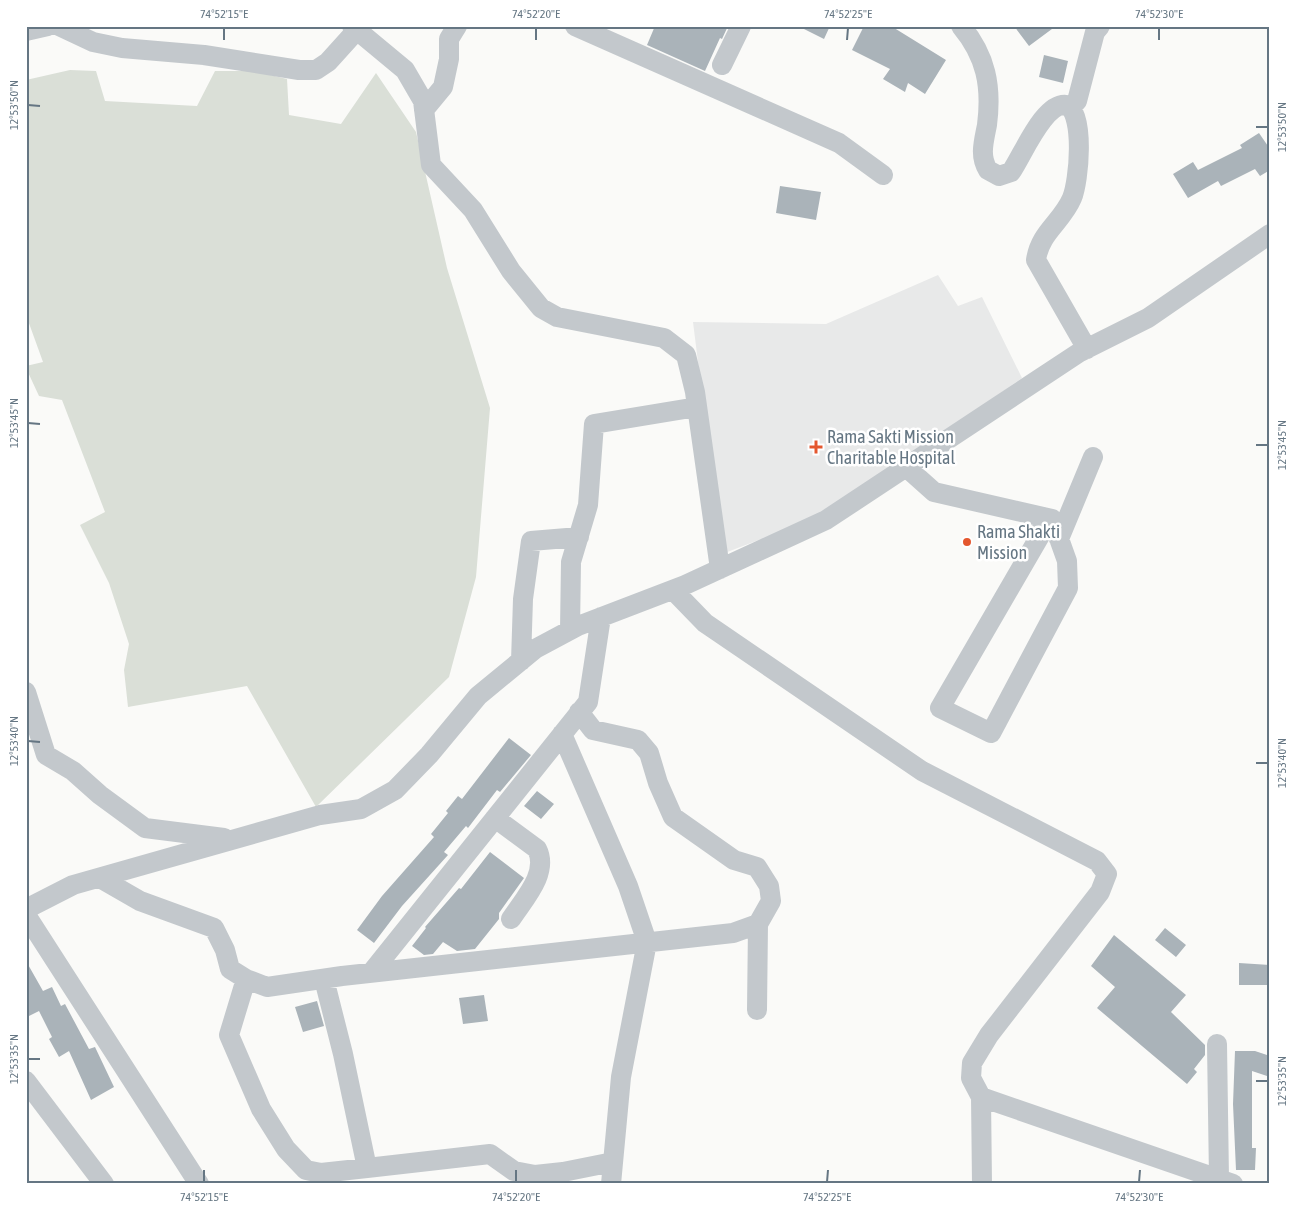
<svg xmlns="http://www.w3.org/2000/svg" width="1296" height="1210" font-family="'Asap Condensed',sans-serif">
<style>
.built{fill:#e8e9e9}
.green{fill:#dadfd7}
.building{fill:#aab3b9}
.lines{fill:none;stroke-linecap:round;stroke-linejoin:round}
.minor{stroke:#c3c8cc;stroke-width:20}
.ticks{fill:none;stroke:#657683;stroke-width:2}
.poi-dot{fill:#e4572e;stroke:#fff;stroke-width:2}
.labels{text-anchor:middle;stroke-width:5;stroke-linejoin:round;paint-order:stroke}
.poi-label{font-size:18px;fill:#657683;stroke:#fff;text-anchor:start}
.neatline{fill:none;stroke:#657683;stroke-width:2}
.ticks-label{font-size:12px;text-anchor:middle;fill:#657683}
</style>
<rect width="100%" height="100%" fill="#fafaf8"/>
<path class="built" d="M938,275L958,306L982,297L1022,378L825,515L722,554L693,322L826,324Z"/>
<path class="green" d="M70,70L96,71L105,101L197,106L215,71H254L287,79L289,115L341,124L376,73L416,132L447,268L490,408L476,577L449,677L316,807L247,686L128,707L124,670L129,644L109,583L80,525L105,512L62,400L39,396L26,368V366L43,362L26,315V80Z"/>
<path class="building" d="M655,26H728L722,39L720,38L705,71L647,45Z
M798,26H830L824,39Z
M864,26H891L946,60L925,94L908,83L905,92L883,79L890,69L852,50Z
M1014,26H1056L1029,46Z
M1044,55L1068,61L1063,83L1039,77Z
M1259,133L1270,149V170L1260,176L1255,169L1221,186L1218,181L1188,198L1173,174L1193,162L1198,170L1242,148L1240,145Z
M780,186L821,192L816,220L776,213Z
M509,738L531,755L500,792L497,790L468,828L466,826L444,852L448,855L402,906L374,943L357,930L382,896L434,837L431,834L448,813L446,811L458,796L462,799Z
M537,791L554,804L541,819L524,806Z
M490,852L524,878L499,913V919L475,949L457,951L443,942L433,954L424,955L412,946L426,928L425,927L459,888L461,889Z
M1165,928L1186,945L1176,957L1155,940Z
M1114,935L1186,995L1171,1012L1205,1045V1055L1194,1069L1197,1072L1187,1084L1097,1008L1115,987L1091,966Z
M26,961L43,991L52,987L61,1006L65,1004L89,1049L95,1047L114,1087L91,1100L69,1051L59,1057L49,1039L52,1037L39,1011L29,1016L26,1011Z
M1239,963L1270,965V985H1239Z
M484,995L488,1021L463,1024L459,998Z
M317,1001L324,1026L303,1032L295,1007Z
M1235,1051H1255L1270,1056V1077L1252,1071V1148H1256L1255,1170H1236L1233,1104Z"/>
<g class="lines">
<path class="minor" d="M59,26L93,42L122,48L204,55L299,70H316L328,62L356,31
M352,26L405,70L423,101L431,165L473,210L511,271L541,308L557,317L664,338L686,355L695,392L720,569
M575,26L839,143L883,175
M961,26C986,56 992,86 987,125C984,141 979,156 988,170L999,176L1011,172C1023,155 1044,101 1067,105C1085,115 1079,181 1072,198C1062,222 1040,232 1036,260L1087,349
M26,31L48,26
M722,65L741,26
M1071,107L1077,101L1095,32L1100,26
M424,110L443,87L449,59V39L457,26
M906,467L934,492L1052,519L1067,561L1068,588L991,733L940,708L1041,534L1044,517
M1059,539L1093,457
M673,590L705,623L922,771L1097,861L1107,874L1100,892L989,1035L972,1063L971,1078L981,1097L1233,1184
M570,630L571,562L588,505L594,424L697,407
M521,661L523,599L531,541L579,537
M26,692L46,755L73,771L100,795L145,828L224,838
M579,712L593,730L638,740L649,753L658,783L673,817L734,860L757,867L769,886L771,901L758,924L757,1010
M562,734L628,886L647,942L621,1077L611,1184
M495,818L537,849C549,873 524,899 511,919
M100,878L140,901L214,928L225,950L230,969L246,979L267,987L342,976L733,933L758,924
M26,909L73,885L320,815L361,809L395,790L429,755L478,696L535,649L578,626L685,585L826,520L1080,352L1148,318L1270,234
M26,915L199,1184
M371,973L588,702L601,617
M246,979L229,1035L261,1109L286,1149L306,1170L321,1173L367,1168
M324,979L343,1054L367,1168L490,1154L514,1171L535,1175L563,1172L613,1162
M1217,1044L1219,1179
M26,1081L104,1184
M981,1097L982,1184"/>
</g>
<path class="ticks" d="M224,40V28M536,40V28M847,40L848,28M1159,40V28M28,105L40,106M1256,127H1268M28,423L40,424M1256,445H1268M28,741L40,742M1256,763H1268M28,1059H40M1256,1081H1268M204,1182V1170M516,1182V1170M827,1182L828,1170M1139,1182L1140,1170"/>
<g class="poi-dot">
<path d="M813.5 439.5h5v5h5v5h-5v5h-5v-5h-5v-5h5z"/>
<circle cx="967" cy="542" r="5"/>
</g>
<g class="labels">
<g class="poi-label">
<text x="827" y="443">Rama Sakti Mission<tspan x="827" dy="21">Charitable Hospital</tspan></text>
<text x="977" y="538">Rama Shakti<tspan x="977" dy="21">Mission</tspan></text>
</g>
</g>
<rect width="1296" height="1210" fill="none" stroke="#ffffff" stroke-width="55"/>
<rect x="28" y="28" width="1240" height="1154" class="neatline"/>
<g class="ticks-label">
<text x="224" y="18">74°52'15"E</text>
<text x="536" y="18">74°52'20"E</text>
<text x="848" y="18">74°52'25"E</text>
<text x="1159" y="18">74°52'30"E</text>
<text transform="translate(14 105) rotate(-90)" y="4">12°53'50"N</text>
<text transform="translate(1282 127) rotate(-90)" y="4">12°53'50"N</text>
<text transform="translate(14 423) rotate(-90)" y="4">12°53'45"N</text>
<text transform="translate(1282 445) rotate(-90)" y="4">12°53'45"N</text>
<text transform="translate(14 741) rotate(-90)" y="4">12°53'40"N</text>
<text transform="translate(1282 763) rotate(-90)" y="4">12°53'40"N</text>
<text transform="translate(14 1059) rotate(-90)" y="4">12°53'35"N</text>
<text transform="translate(1282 1081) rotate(-90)" y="4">12°53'35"N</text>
<text x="204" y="1201">74°52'15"E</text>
<text x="516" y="1201">74°52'20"E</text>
<text x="827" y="1201">74°52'25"E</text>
<text x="1139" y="1201">74°52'30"E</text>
</g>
</svg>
